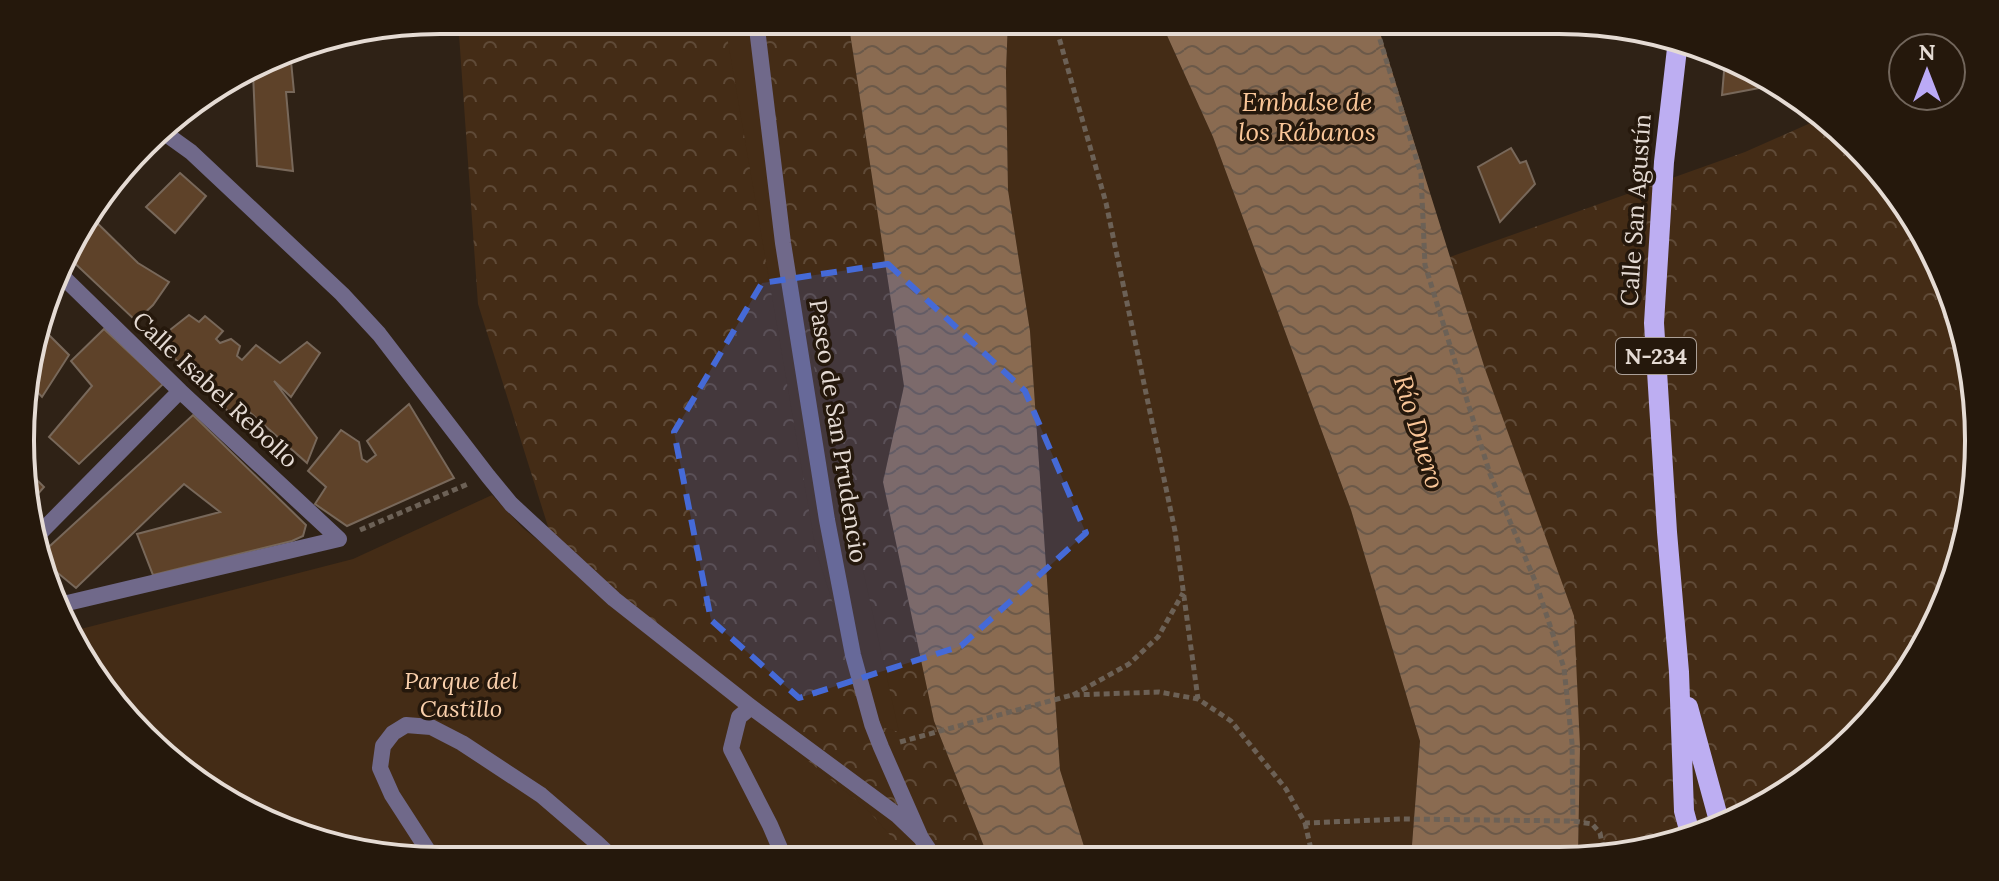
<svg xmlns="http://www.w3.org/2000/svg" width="1999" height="881" font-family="Lora,serif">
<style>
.forest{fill:url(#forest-crowns)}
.park{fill:#442c16}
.water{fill:url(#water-waves)}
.building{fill:#5e4229;stroke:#78685a;stroke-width:2}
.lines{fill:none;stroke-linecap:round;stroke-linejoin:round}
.path{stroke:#6c6156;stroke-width:5;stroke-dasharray:6 4;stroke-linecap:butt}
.street{stroke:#70698a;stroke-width:16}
.primary{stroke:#bdaef2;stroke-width:20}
.marked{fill:#456ad7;fill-opacity:0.2;stroke:#456ad7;stroke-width:6;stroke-dasharray:16 10;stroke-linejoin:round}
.labels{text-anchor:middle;stroke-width:7;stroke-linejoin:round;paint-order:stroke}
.shield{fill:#25180c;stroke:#aba098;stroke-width:2}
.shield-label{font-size:22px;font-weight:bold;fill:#e5dbd4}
.street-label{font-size:24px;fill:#e5dbd4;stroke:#25180c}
.park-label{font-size:24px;font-style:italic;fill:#fad0ac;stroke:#25180c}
.water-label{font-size:26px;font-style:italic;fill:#fac698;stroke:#25180c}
.rim{fill:none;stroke:#e5dbd4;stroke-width:4}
</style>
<defs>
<pattern id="forest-crowns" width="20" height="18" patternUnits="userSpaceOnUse" patternTransform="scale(2)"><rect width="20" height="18" fill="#442c16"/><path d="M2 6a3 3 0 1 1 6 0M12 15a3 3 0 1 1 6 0" fill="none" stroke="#5f4a37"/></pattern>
<pattern id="water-waves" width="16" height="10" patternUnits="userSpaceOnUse" patternTransform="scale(2)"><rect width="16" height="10" fill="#8a6b51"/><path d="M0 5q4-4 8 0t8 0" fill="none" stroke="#6b5949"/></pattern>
</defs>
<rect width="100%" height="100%" fill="#2f2216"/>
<path class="forest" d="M458,20H848L904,386L883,482L934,721L989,859L697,860L601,695L478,304Z
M1824,117L1836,125L1936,255L1978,413L1957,576L1908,674L1835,757L1720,829L1614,857H1578L1580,747L1485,369L1450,257L1745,152Z"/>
<path class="park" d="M726,20H758L783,243L849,507L899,732L872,724L816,551L728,42Z
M1008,20H1160L1213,137L1351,510L1420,741L1411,858L1088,859L1060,770L1030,331L1008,190L1006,72Z
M492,495L523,528L867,809L912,860L441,861L305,839L164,757L76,650L69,632L353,559Z"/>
<path class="water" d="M848,20H1008L1006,72L1008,190L1030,331L1060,770L1088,859H989L934,721L883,482L904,386Z
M1160,20H1376L1485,369L1574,616L1580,747L1578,857L1411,858L1420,741L1351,510L1213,137Z"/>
<path class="building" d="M290,51L294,92H286L293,171L257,166L253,72Z
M1725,60L1770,86L1722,95Z
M1511,148L1520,163L1526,161L1535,184L1500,222L1478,167Z
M180,173L206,196L175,233L146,207Z
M89,215L138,263L169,282L153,305L136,321L67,256L77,230Z
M189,315L199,322L205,316L223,331L216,339L220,343L231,339L240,346L237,356L242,360L256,345L280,363L307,342L320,353L291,397L274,381L317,438L307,463L247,410L234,417L173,357L174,350L161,337Z
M40,326L69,355L42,397L28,382V359Z
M104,329L163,384L79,464L49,437L92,386L71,361Z
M409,404L454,478L347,526L315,504L326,487L308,471L341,430L359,442L362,459L367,462L376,455L367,441Z
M193,415L306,525L303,536L292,541L153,575L137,534L220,512L184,484L76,588L42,560L40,555Z
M28,471L44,487L28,505Z"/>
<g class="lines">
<path class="path" d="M1054,20L1106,203L1175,531L1198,699
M1374,20L1421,174L1425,265L1490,474L1536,583L1564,668L1572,743L1573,821
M360,530L468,484
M1073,695L1129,664L1158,637L1183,593
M900,742L1072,695L1159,692L1198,699L1231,721L1286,789L1305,823L1402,819L1573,821L1592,824L1600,833L1605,857
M1305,823L1313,858"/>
<path class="street" d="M756,20L783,243L827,520L853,655L872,724L881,747L921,838L935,859
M159,129L191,152L342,294L379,334L488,476L511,504L614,599L751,707L897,815L921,838
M60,274L180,391L339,539
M34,539L180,391
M59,605L339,539
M751,707L739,717L731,749L770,825L785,860
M434,860L392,795L380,768L383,746L393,733L406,725L431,727L462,743L541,795L597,843L615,860"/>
<path class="primary" d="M1678,40L1664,162L1654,323L1667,532L1679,672L1684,811L1691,837
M1688,707L1721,828"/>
</g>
<path class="marked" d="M888,264L1025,391L1086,533L961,646L799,698L711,620L674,432L762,283Z"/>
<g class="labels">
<rect class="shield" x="1616" y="338" width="80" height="36" rx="6"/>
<g class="shield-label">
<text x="1656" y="364">N-234</text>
</g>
<g class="street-label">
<text transform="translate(1636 210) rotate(-86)" y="8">Calle San Agustín</text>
<text transform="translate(215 390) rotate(43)" y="8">Calle Isabel Rebollo</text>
<text transform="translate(838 431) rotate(81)" y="8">Paseo de San Prudencio</text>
</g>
<g class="park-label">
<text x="461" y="689">Parque del<tspan x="461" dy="28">Castillo</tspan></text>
</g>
<g class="water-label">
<text x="1307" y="111">Embalse de<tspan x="1307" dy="30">los Rábanos</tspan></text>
<text transform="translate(1419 432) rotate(73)" y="9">Río Duero</text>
</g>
</g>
<path d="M0 0H1999V881H0ZM440 34H1559A406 406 0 0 1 1965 440V441A406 406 0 0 1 1559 847H440A406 406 0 0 1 34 441V440A406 406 0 0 1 440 34Z" fill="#25180c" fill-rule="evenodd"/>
<path class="rim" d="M440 34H1559A406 406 0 0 1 1965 440V441A406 406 0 0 1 1559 847H440A406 406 0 0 1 34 441V440A406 406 0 0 1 440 34Z"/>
<g transform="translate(1927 72)"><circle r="38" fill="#25180c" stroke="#72665c" stroke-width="2"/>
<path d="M0-6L14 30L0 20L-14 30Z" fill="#bbaaf6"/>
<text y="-12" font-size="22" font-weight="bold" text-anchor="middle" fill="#e5dbd4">N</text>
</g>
</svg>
